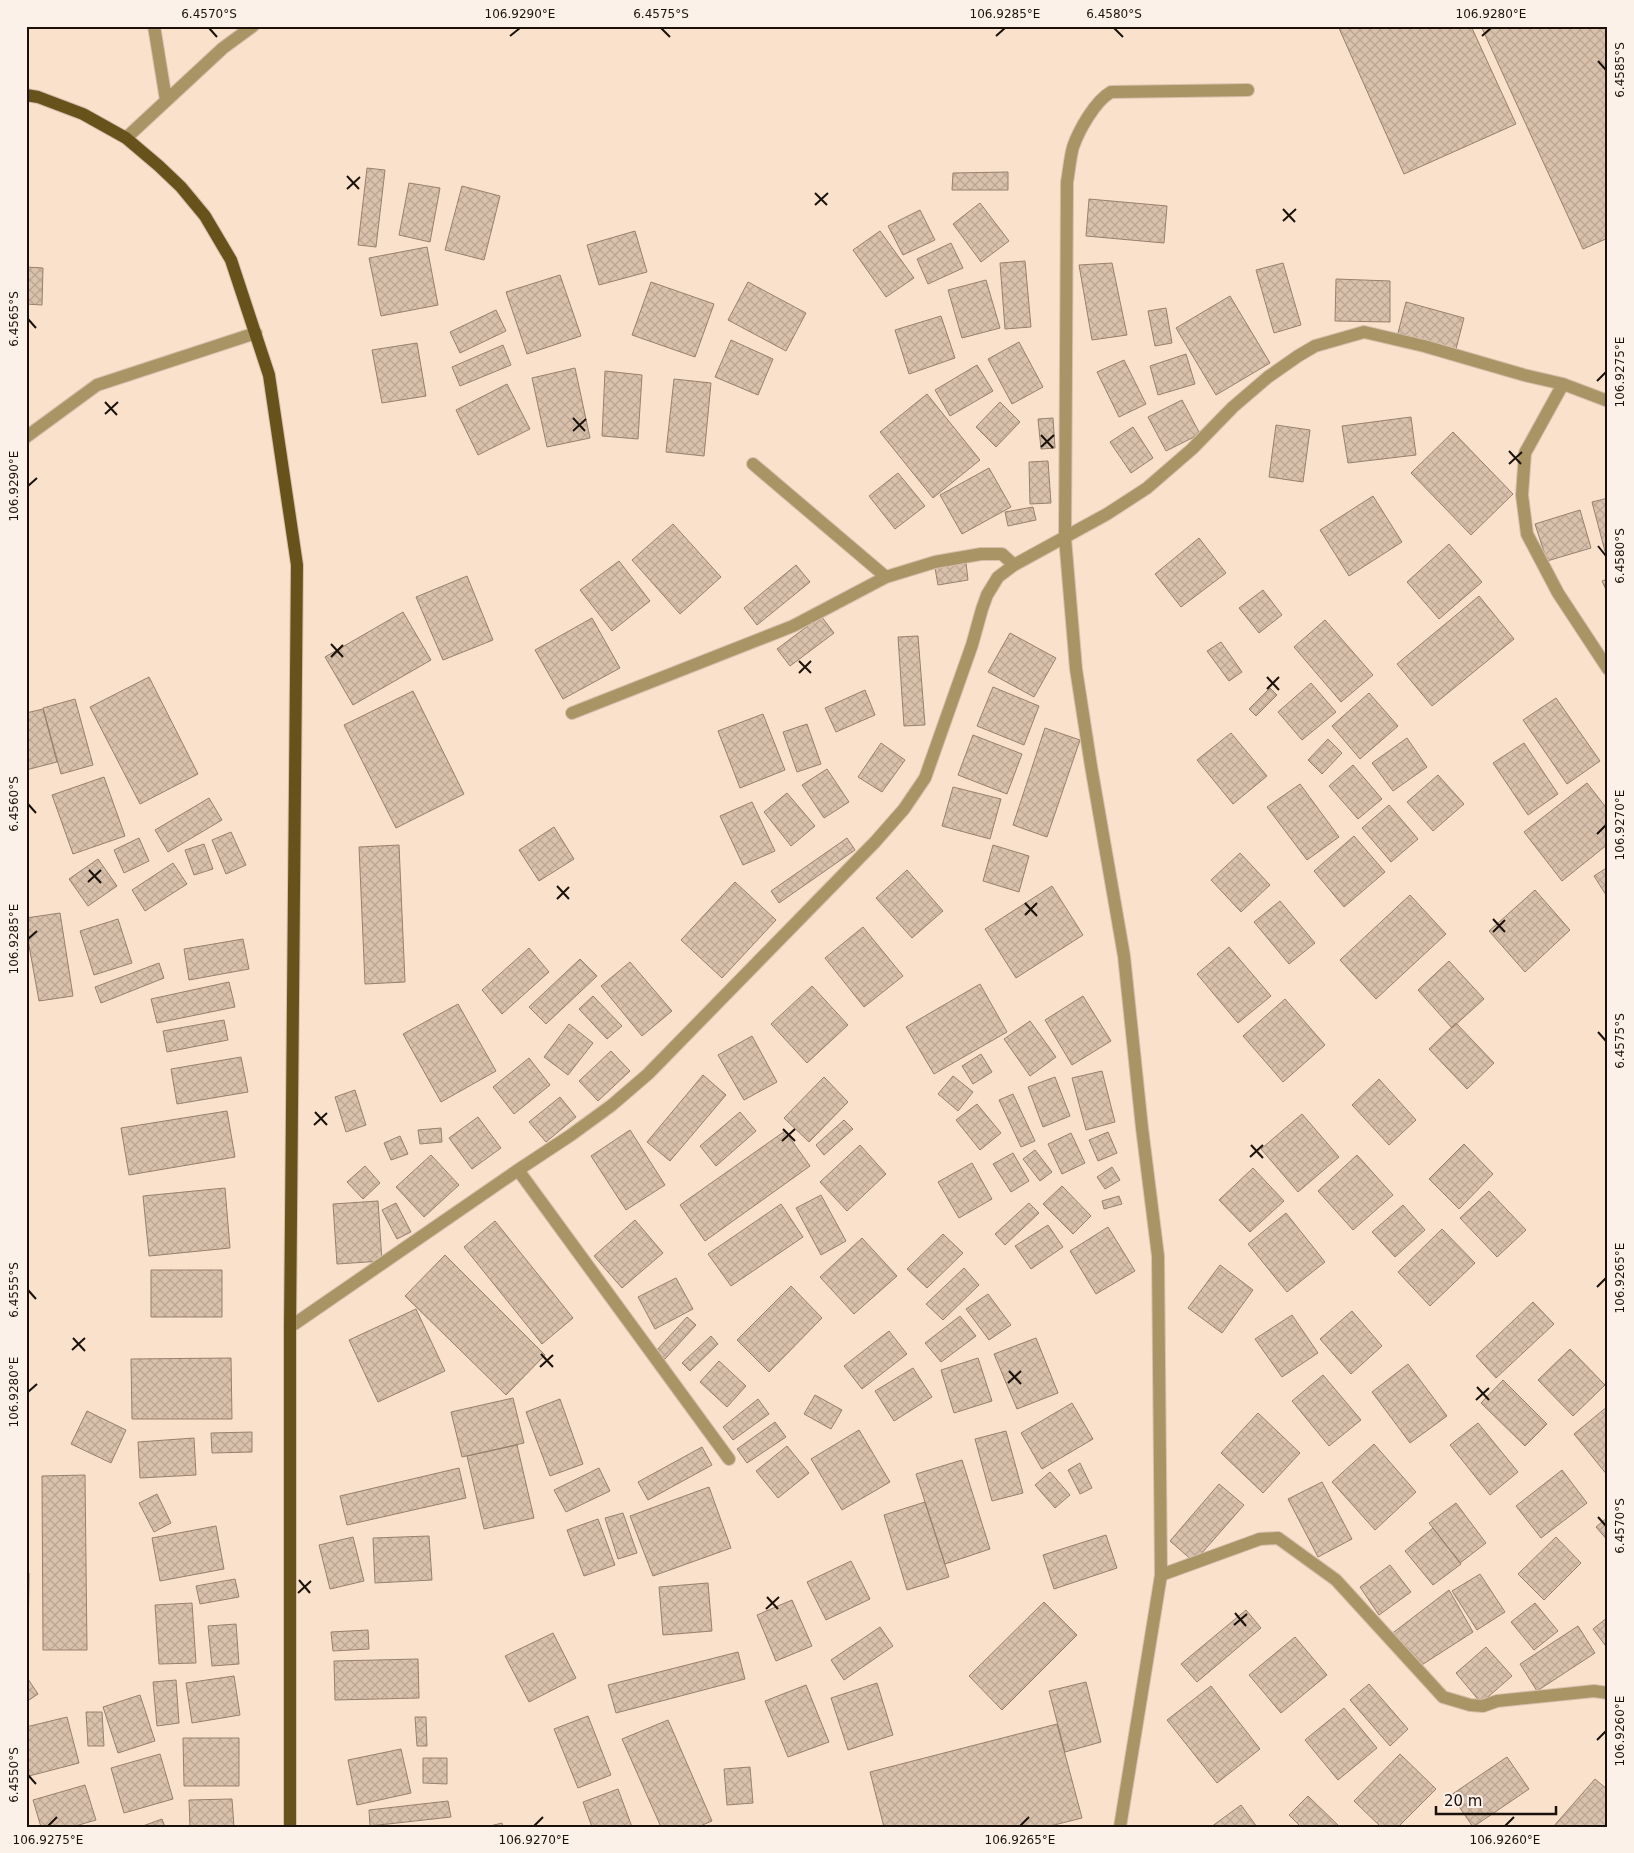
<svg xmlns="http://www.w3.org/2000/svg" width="1634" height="1853" font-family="'DejaVu Sans',sans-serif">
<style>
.building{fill:url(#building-cross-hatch);stroke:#97816e}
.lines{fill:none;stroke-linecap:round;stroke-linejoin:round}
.minor-casing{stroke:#d6c0ad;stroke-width:14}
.major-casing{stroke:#d6c0ad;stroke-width:14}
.minor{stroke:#a99465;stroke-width:12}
.major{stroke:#68521b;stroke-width:12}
.ticks{fill:none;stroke:#1a120a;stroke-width:2}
.neatline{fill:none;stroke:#1a120a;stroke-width:2}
.ticks-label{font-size:12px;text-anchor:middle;fill:#1a120a}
</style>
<defs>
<pattern id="building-cross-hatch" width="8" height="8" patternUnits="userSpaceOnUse" patternTransform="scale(1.25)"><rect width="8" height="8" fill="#d9c1ac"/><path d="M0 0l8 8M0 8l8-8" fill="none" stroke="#baa593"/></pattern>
</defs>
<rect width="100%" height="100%" fill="#fae1cc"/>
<path class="building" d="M1338,26H1471L1516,124L1404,174Z
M1481,26H1608V238L1583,249Z
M367,168L385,170L376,247L358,245Z
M1008,172V190H952L953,173Z
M409,183L440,188L430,242L399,235Z
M462,186L500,196L484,260L445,250Z
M1089,199L1167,206L1164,243L1086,236Z
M980,203L1009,241L981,262L953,224Z
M920,210L935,240L903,255L888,226Z
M635,231L647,272L599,285L587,245Z
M880,231L914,278L886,297L853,250Z
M951,243L963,268L928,284L917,259Z
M427,247L438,305L381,316L369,258Z
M1025,261L1031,327L1005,329L1000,263Z
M1112,263L1127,335L1092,340L1079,265Z
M1283,263L1301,325L1274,333L1256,270Z
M26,267L43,268L42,305L26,304Z
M560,275L581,336L527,354L506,292Z
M1336,279L1390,281V322L1335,321Z
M986,280L1000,328L962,338L948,290Z
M651,282L714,304L695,357L632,335Z
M748,282L806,313L786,351L728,320Z
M1230,296L1270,363L1216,395L1176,328Z
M1406,302L1464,318L1456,349L1398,333Z
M1166,308L1172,343L1155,346L1148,311Z
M496,310L506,331L460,353L450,332Z
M941,316L955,358L909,374L895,330Z
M731,340L773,359L758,395L715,377Z
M1019,342L1043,387L1012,404L988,359Z
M417,343L426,396L382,403L372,350Z
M503,345L511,365L460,386L452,367Z
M1186,354L1195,384L1158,395L1150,366Z
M1124,360L1146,404L1119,417L1097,372Z
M977,365L993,391L950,416L935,390Z
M575,368L590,438L547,447L532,378Z
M605,371L642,375L638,439L602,436Z
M674,379L711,383L704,456L666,452Z
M507,384L530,429L478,455L456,410Z
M927,394L980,460L933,498L880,432Z
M1182,400L1200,434L1166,451L1148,417Z
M1000,402L1020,422L996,447L976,427Z
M1411,417L1416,455L1348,463L1342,426Z
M1053,418L1055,448L1041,449L1038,419Z
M1276,425L1310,430L1303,482L1269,477Z
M1133,427L1153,458L1131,473L1110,442Z
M1453,432L1513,494L1471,535L1411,473Z
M1048,461L1051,503L1030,504L1029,462Z
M989,468L1011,507L962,534L940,495Z
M898,473L925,506L895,529L869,496Z
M1373,496L1402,542L1349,576L1320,530Z
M1608,498V559H1607L1592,502Z
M1033,507L1036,520L1008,526L1005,512Z
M1580,510L1591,548L1547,561L1535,524Z
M673,524L721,577L680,614L632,560Z
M1199,538L1226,573L1181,607L1155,574Z
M1449,544L1482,582L1439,619L1407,582Z
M619,561L650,601L612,631L580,590Z
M966,563L968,580L938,585L935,568Z
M796,565L810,582L757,625L744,608Z
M467,576L493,640L443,660L416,597Z
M1608,579V594L1602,581Z
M1263,590L1282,615L1259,633L1239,608Z
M1479,596L1514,639L1432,706L1397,664Z
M403,612L431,660L353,705L325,657Z
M821,616L834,633L790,666L777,649Z
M592,618L620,668L563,699L535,650Z
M1325,620L1373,675L1341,702L1294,647Z
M1010,633L1056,658L1034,697L988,672Z
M918,636L925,725L904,726L898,637Z
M1221,642L1242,672L1229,681L1207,651Z
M149,677L198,774L140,804L90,707Z
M1311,683L1336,712L1302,740L1278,712Z
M993,687L1039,706L1024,745L977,726Z
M1270,688L1277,695L1256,716L1249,709Z
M865,690L875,715L836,732L825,708Z
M413,691L464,794L396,828L344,725Z
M1369,693L1398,726L1360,759L1332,726Z
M1556,698L1600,761L1567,784L1523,720Z
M75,699L93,765L61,774L43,708Z
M43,709L57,762L26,770V713Z
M763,714L785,770L740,788L718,731Z
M807,724L821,764L797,772L783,732Z
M1045,728L1080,740L1047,837L1013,825Z
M1231,733L1267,776L1233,804L1197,760Z
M973,735L1022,754L1007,794L958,775Z
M1407,738L1427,767L1393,791L1372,763Z
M1328,739L1342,753L1322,774L1308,760Z
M881,743L905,760L882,792L858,777Z
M1524,743L1558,794L1528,815L1493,763Z
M1353,765L1382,799L1358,819L1329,786Z
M827,769L849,802L824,818L802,785Z
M1438,775L1464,804L1433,831L1407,802Z
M104,777L125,836L73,854L52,795Z
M1587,783L1608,810V844L1562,881L1524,832Z
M1300,784L1339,837L1307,860L1267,807Z
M953,787L1001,799L990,839L942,826Z
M787,793L815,826L791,846L764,812Z
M209,798L222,820L168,852L155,830Z
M752,802L775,851L743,865L720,816Z
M1389,805L1418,839L1391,862L1362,828Z
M554,827L574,859L539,881L519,850Z
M231,832L246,865L226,874L212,840Z
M1354,836L1385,872L1344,907L1314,871Z
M139,838L149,861L124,873L114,850Z
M847,838L855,850L779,903L771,891Z
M204,844L213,869L194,875L185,850Z
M399,845L405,982L365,984L359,847Z
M993,845L1029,856L1019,892L983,881Z
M1240,853L1270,885L1241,912L1211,880Z
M98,859L117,886L88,906L69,879Z
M173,863L187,884L145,911L132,890Z
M1608,867V898L1594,876Z
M907,870L943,911L912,938L876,898Z
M735,882L776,920L722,978L681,940Z
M1052,886L1083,935L1016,978L985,929Z
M1535,890L1570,930L1525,972L1489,931Z
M1410,895L1446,934L1376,999L1340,960Z
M1280,901L1315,943L1289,964L1254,922Z
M60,913L73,996L39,1001L26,929V918Z
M118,919L132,963L94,975L80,931Z
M863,927L903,976L864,1007L825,958Z
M243,939L249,969L189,980L184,949Z
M1229,947L1271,996L1238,1023L1197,974Z
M529,948L549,972L502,1014L482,990Z
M580,959L597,976L546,1024L529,1007Z
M1449,961L1484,999L1452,1028L1418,990Z
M630,962L672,1011L642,1036L601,986Z
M159,963L164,978L101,1003L95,987Z
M229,982L235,1007L157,1023L151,999Z
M980,984L1007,1032L934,1074L906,1027Z
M812,986L848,1025L807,1063L771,1024Z
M593,996L622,1026L607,1039L579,1009Z
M1083,996L1111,1041L1072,1065L1045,1020Z
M1285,999L1325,1045L1283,1082L1243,1036Z
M458,1004L496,1071L441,1102L403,1034Z
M224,1020L228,1040L167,1052L163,1031Z
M1030,1021L1056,1057L1030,1076L1004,1039Z
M1456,1023L1494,1063L1467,1089L1429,1049Z
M569,1024L593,1043L568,1075L544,1057Z
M752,1036L777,1082L744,1100L718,1055Z
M611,1051L630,1071L598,1101L579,1081Z
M981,1054L992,1072L973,1084L962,1066Z
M241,1057L248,1092L177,1104L171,1069Z
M529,1058L550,1085L514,1114L493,1087Z
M1102,1071L1115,1122L1086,1130L1072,1078Z
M703,1075L726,1095L670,1161L647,1142Z
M953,1076L973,1092L958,1111L938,1094Z
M824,1077L848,1102L809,1142L784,1118Z
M1055,1077L1070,1116L1043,1127L1028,1087Z
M1379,1079L1416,1120L1389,1145L1352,1105Z
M355,1090L366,1125L346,1132L335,1097Z
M1013,1094L1035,1141L1021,1147L999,1100Z
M560,1097L576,1117L546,1142L529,1122Z
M977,1104L1001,1133L980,1150L956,1120Z
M227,1111L235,1157L129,1175L121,1128Z
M740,1112L756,1131L716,1166L700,1146Z
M1302,1114L1339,1157L1298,1192L1261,1149Z
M478,1117L501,1148L472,1169L449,1138Z
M844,1120L853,1129L824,1155L816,1145Z
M441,1128L442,1142L420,1144L418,1130Z
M630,1130L665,1185L626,1210L591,1156Z
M785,1131L810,1166L705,1241L680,1205Z
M1108,1132L1117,1153L1098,1161L1089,1140Z
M1071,1133L1085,1163L1062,1174L1048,1144Z
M400,1136L408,1154L391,1160L384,1143Z
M1464,1144L1493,1174L1459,1209L1429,1179Z
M860,1145L886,1174L847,1211L820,1182Z
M1035,1150L1052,1172L1040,1181L1023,1159Z
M1013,1153L1029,1181L1011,1192L993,1164Z
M431,1155L459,1185L424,1217L396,1187Z
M1357,1155L1393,1195L1353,1230L1318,1191Z
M972,1163L992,1199L959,1218L938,1182Z
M365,1166L380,1183L363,1199L347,1182Z
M1112,1167L1120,1180L1105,1189L1097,1177Z
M1253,1168L1284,1201L1250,1232L1219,1200Z
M1062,1186L1091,1216L1073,1234L1043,1204Z
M225,1188L230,1248L149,1256L143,1196Z
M1489,1191L1526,1230L1497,1257L1460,1218Z
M821,1195L846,1241L821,1255L796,1208Z
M1119,1196L1122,1204L1104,1209L1102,1201Z
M378,1201L382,1261L337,1264L333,1204Z
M396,1203L411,1232L397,1239L382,1210Z
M1029,1203L1039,1213L1005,1245L995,1234Z
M781,1204L803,1237L731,1286L708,1254Z
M1403,1205L1425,1230L1395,1257L1372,1232Z
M1286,1213L1325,1262L1287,1292L1248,1244Z
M635,1220L663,1253L622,1288L594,1256Z
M495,1221L573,1318L542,1344L464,1247Z
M1048,1225L1063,1247L1031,1269L1015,1246Z
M1108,1227L1135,1271L1096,1294L1070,1251Z
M1442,1229L1475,1263L1430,1306L1398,1272Z
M943,1234L963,1253L927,1288L907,1269Z
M862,1238L897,1276L854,1314L820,1277Z
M445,1255L545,1355L506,1395L405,1296Z
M1220,1265L1253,1290L1222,1333L1188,1308Z
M964,1268L979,1285L943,1320L926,1304Z
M151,1270H222V1317H151Z
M676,1278L693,1309L655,1329L638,1297Z
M791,1286L822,1318L769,1372L737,1340Z
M988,1294L1011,1325L989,1340L966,1309Z
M1533,1302L1554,1324L1496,1378L1476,1356Z
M416,1309L445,1371L378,1402L349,1340Z
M1352,1311L1382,1346L1351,1374L1320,1339Z
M1292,1315L1318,1353L1282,1377L1255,1339Z
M960,1316L976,1336L941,1362L925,1343Z
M687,1317L696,1325L665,1359L656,1351Z
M889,1331L907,1354L862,1389L844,1366Z
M711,1336L718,1344L690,1371L682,1363Z
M1036,1338L1058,1393L1017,1409L994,1354Z
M1570,1349L1605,1385L1573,1416L1538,1380Z
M231,1358L232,1419H132L131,1359Z
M978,1358L992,1401L954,1413L941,1370Z
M719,1361L746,1386L727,1407L700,1382Z
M1408,1364L1447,1416L1410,1443L1372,1392Z
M913,1368L932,1397L894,1421L875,1391Z
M1323,1375L1361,1420L1329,1446L1292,1401Z
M1503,1380L1547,1424L1525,1446L1481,1403Z
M815,1395L842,1410L831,1429L804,1414Z
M513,1398L524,1443L462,1457L451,1412Z
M560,1399L583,1464L550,1476L526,1412Z
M758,1399L769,1414L733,1440L723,1427Z
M1072,1403L1093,1439L1042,1469L1021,1433Z
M1608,1406V1476L1574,1434Z
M87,1411L126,1430L111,1463L71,1444Z
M1258,1413L1300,1453L1263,1493L1221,1453Z
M775,1422L786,1437L747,1463L737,1449Z
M1478,1423L1518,1472L1490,1495L1450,1445Z
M859,1430L890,1482L842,1510L811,1459Z
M1006,1431L1023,1493L992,1501L975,1439Z
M252,1432V1452L212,1453L211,1433Z
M194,1438L196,1475L140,1478L138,1442Z
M1374,1444L1416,1492L1375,1530L1332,1482Z
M517,1445L534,1518L484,1529L467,1456Z
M787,1446L809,1473L778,1498L756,1471Z
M702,1447L712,1465L648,1500L638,1482Z
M962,1460L990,1549L945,1564L916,1474Z
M1080,1463L1092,1488L1080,1494L1068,1470Z
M459,1468L466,1498L347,1525L340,1496Z
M599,1468L610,1491L566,1512L554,1490Z
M1562,1470L1587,1503L1541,1538L1516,1506Z
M1050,1472L1070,1495L1055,1508L1035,1485Z
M85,1475L87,1650H43L42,1476Z
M1322,1482L1352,1539L1318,1557L1288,1499Z
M1219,1484L1244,1505L1194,1562L1170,1541Z
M709,1487L731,1548L653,1576L630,1516Z
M157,1494L171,1523L154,1532L139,1503Z
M925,1502L949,1577L907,1590L884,1515Z
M1456,1503L1486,1543L1460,1563L1429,1523Z
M623,1513L637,1553L618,1559L605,1518Z
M1608,1517V1541L1596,1527Z
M598,1519L615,1565L584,1576L567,1530Z
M216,1526L224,1569L160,1581L152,1538Z
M1433,1528L1461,1564L1433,1585L1405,1551Z
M1106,1535L1117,1568L1054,1589L1043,1555Z
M429,1536L432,1580L375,1583L373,1538Z
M353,1537L364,1581L330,1589L319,1545Z
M1556,1537L1581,1563L1544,1600L1518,1574Z
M851,1561L870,1599L826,1620L807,1582Z
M1390,1565L1411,1592L1379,1615L1360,1587Z
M26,1573H29L28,1646H26Z
M1480,1574L1505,1612L1477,1630L1452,1591Z
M235,1579L239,1597L200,1604L196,1586Z
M708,1583L712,1631L663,1635L659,1587Z
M1449,1590L1473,1632L1417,1668L1390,1635Z
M792,1600L812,1646L776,1661L757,1615Z
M1044,1602L1077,1635L1002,1710L969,1676Z
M192,1603L196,1663L159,1664L155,1605Z
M1535,1603L1558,1631L1534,1650L1511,1622Z
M1246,1610L1261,1628L1197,1682L1181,1664Z
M1608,1617V1649L1593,1629Z
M236,1624L239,1664L212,1666L208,1626Z
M1578,1626L1595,1653L1537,1691L1520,1664Z
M880,1627L893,1646L844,1680L831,1660Z
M368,1630L369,1649L333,1651L331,1632Z
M553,1633L576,1678L529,1702L505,1656Z
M1295,1637L1327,1675L1281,1713L1249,1675Z
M1486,1647L1512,1676L1481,1703L1456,1673Z
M738,1652L745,1679L616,1713L608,1685Z
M418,1659L419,1698L335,1700L334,1661Z
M26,1676L38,1694L26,1702Z
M234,1676L240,1715L192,1723L186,1683Z
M176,1680L179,1723L157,1726L153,1682Z
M1086,1682L1101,1742L1065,1752L1049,1691Z
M877,1683L893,1735L848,1750L831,1698Z
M1369,1684L1408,1729L1390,1746L1350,1700Z
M806,1685L829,1742L788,1757L765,1701Z
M1211,1686L1260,1749L1217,1783L1167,1720Z
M140,1695L155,1741L118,1753L103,1707Z
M1344,1708L1377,1748L1338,1780L1305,1740Z
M86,1712H102L104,1746H88Z
M588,1716L611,1775L578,1788L554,1729Z
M67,1717L79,1763L29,1776L26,1765V1727Z
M415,1717H426L427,1746H417Z
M668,1720L712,1821L698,1827H661L622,1739Z
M1057,1724L1082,1818L1046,1827H884L870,1772Z
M183,1738H239V1786H184Z
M401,1749L411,1793L357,1805L348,1760Z
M160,1754L173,1799L124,1813L111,1768Z
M1400,1754L1436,1789L1398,1827H1381L1354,1801Z
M1507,1757L1529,1789L1473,1827L1451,1795Z
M423,1758H447V1784L423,1783Z
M750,1767L753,1803L727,1805L724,1769Z
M1595,1779L1608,1790V1827H1553Z
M85,1785L96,1820L72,1827H41L33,1800Z
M618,1789L632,1827H592L583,1802Z
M1308,1796L1340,1827H1301L1289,1815Z
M232,1799L234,1827H190L189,1800Z
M448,1801L451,1817L370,1826L369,1810Z
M1241,1805L1257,1827H1211Z
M162,1819L165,1827H140Z
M502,1823L503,1827H486Z"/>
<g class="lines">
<defs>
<path id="minor" d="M154,26L166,100
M126,138L223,48L253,26
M1563,384L1525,453L1522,495L1527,534L1558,593L1608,669
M26,437L97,385L256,333
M753,464L886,577
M572,713L793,626L886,577L935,562L981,554H1002L1014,565
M518,1170L729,1459
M290,1327L518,1170L571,1135L612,1105L648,1074L875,842L904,809L925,778L972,645L982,609L987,595L998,577L1014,565L1107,514L1147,488L1192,449L1233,407L1268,377L1298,356L1315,346L1364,332L1424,346L1524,375L1563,384L1608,401
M1161,1575L1260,1539L1278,1538L1336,1580L1443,1697L1470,1705L1483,1706L1497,1701L1594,1691L1608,1693
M1120,1827L1161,1575L1158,1256L1142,1128L1124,956L1091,766L1076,669L1065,538L1067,182C1069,171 1070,158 1073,147C1079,130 1095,101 1111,92L1248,90"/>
<path id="major" d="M26,95L38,97L83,114L126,138L159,166L181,187L205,216L231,260L269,375L297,565L290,1327V1827"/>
</defs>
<use href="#minor" class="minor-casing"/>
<use href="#major" class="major-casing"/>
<use href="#minor" class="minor"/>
<use href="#major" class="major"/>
</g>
<path class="ticks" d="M209,28L217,37M661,28L670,37M1114,28L1123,37M510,36L520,28M996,36L1005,28M1482,36L1491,28M1598,61L1606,70M347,176L359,189M347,189L360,177M815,193L827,205M815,205L828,193M1283,209L1295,222M1283,221L1296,209M28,319L36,328M1597,381L1606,372M105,402L117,415M105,414L118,402M573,418L585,431M573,431L586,419M1041,435L1053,448M1041,447L1054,435M1509,451L1521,464M1509,464L1522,452M28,486L37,478M1598,546L1606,556M331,644L343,657M331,657L343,645M799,661L811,673M799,673L811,661M1267,677L1279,690M1267,689L1279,677M28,804L36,813M1597,834L1606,825M89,870L101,883M88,882L101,870M557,886L569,899M557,899L569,887M1025,903L1037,916M1025,915L1037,903M1493,919L1505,932M1493,932L1505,920M28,939L37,931M1598,1032L1606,1041M315,1112L327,1125M314,1125L327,1113M783,1129L795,1141M782,1141L795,1129M1251,1145L1263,1158M1250,1157L1263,1145M1597,1287L1606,1278M28,1290L36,1299M73,1338L85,1351M72,1350L85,1338M541,1354L553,1367M540,1367L553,1355M1009,1371L1021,1384M1008,1383L1021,1371M1477,1387L1489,1400M28,1392L37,1384M1476,1400L1489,1388M1598,1517L1606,1526M299,1580L310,1593M298,1593L311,1581M767,1597L778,1609M766,1609L779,1597M1235,1613L1246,1626M1234,1625L1247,1614M1597,1740L1606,1731M28,1775L36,1784M48,1826L57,1817M534,1826L543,1817M1020,1826L1029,1817M1505,1826L1514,1817"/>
<rect width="1634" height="1853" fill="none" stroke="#fbf1e9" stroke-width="55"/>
<path d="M1436 1806v8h120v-8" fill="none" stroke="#1a120a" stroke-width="2.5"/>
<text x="1444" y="1806" font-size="15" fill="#1a120a" stroke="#fbf1e9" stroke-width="4" paint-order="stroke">20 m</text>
<rect x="28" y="28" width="1578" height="1798" class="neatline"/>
<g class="ticks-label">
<text x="209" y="18">6.4570°S</text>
<text x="520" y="18">106.9290°E</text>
<text x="661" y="18">6.4575°S</text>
<text x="1005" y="18">106.9285°E</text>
<text x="1114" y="18">6.4580°S</text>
<text x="1491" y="18">106.9280°E</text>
<text transform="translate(1620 70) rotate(-90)" y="4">6.4585°S</text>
<text transform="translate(14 319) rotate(-90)" y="4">6.4565°S</text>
<text transform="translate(1620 372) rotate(-90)" y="4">106.9275°E</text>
<text transform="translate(14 486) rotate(-90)" y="4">106.9290°E</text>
<text transform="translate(1620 556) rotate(-90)" y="4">6.4580°S</text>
<text transform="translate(14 804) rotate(-90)" y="4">6.4560°S</text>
<text transform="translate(1620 825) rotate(-90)" y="4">106.9270°E</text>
<text transform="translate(14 939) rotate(-90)" y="4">106.9285°E</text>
<text transform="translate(1620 1041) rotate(-90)" y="4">6.4575°S</text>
<text transform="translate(1620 1278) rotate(-90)" y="4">106.9265°E</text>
<text transform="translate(14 1290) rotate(-90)" y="4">6.4555°S</text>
<text transform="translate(14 1392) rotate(-90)" y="4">106.9280°E</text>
<text transform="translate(1620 1526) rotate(-90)" y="4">6.4570°S</text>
<text transform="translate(1620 1731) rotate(-90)" y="4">106.9260°E</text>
<text transform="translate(14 1775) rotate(-90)" y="4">6.4550°S</text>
<text x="48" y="1844">106.9275°E</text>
<text x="534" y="1844">106.9270°E</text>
<text x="1020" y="1844">106.9265°E</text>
<text x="1505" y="1844">106.9260°E</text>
</g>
</svg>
